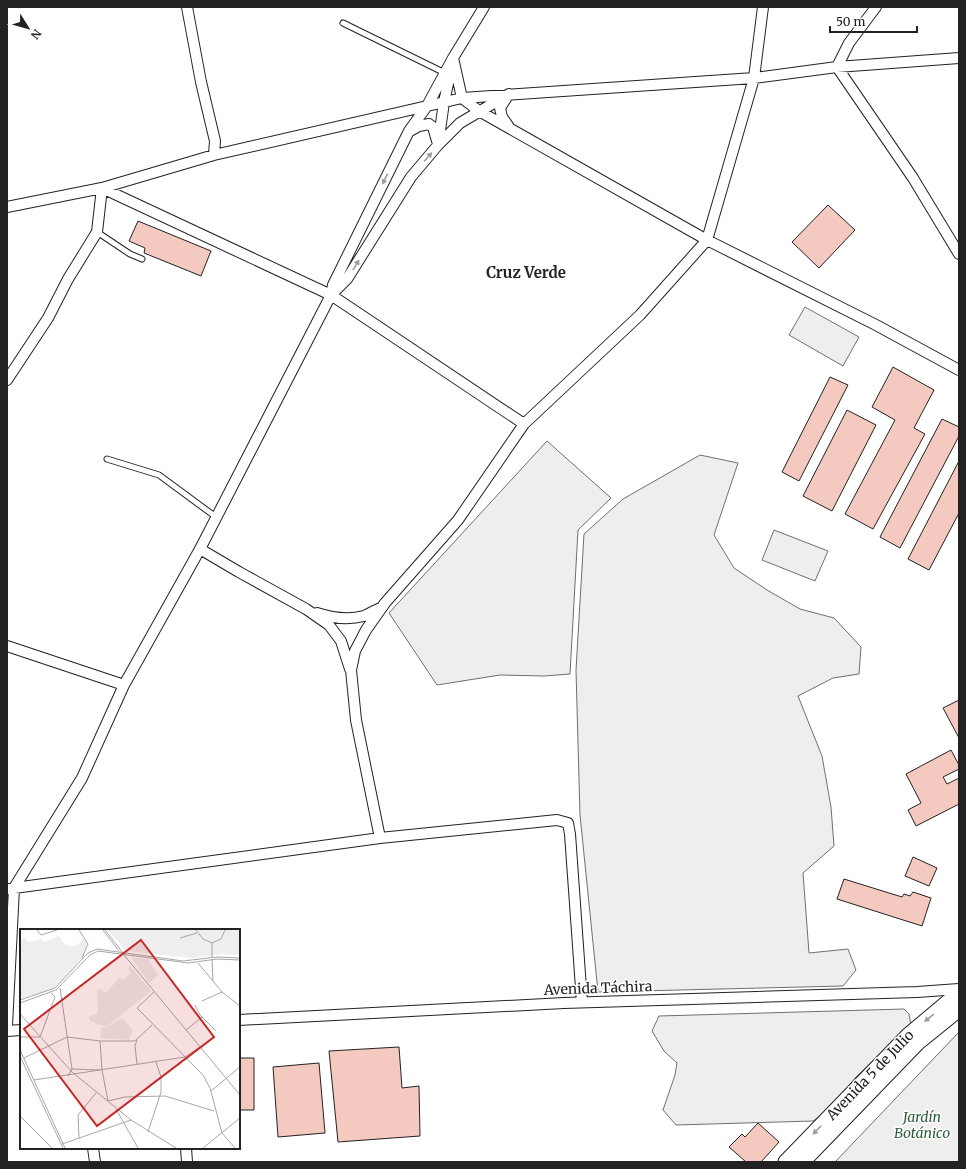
<svg xmlns="http://www.w3.org/2000/svg" width="966" height="1169" font-family="Merriweather,serif">
<style>
.green{fill:#eee;stroke:#6f6f6f}
.building{fill:#f3c9c0;stroke:#222}
.lines{fill:none;stroke-linecap:round;stroke-linejoin:round}
.lane-casing{stroke:#222;stroke-width:7}
.street-casing{stroke:#222;stroke-width:12}
.secondary-casing{stroke:#222;stroke-width:17}
.lane{stroke:#fff;stroke-width:5}
.street{stroke:#fff;stroke-width:10}
.secondary{stroke:#fff;stroke-width:15}
.oneway{fill:#9c9c9c}
.labels{text-anchor:middle;stroke-width:3;stroke-linejoin:round;paint-order:stroke}
.street-label{font-size:14px;fill:#222;stroke:#fff}
.park-label{font-size:14px;font-style:italic;fill:#2f5e38;stroke:#fff}
.neighbourhood-label{font-size:15px;font-weight:bold;fill:#222;stroke:#fff}
.inset-road{fill:none;stroke:#a7a7a7;stroke-width:1}
.view{fill:#c62828;fill-opacity:0.15;stroke:#c62828;stroke-width:2}
.inset-edge{fill:none;stroke:#222;stroke-width:2}
</style>
<rect width="100%" height="100%" fill="#fff"/>
<path class="green" d="M805,307L859,337L843,366L789,335Z
M547,441L611,498L578,530L570,674L544,676L500,675L437,685L389,613Z
M700,455L738,463L714,535L734,568L767,590L800,609L834,618L861,647L859,674L833,678L798,696L822,756L831,807L834,846L803,873L809,953L848,949L856,970L843,986L598,992L580,815L576,670L584,534L623,499Z
M774,530L828,551L815,581L762,560Z
M904,1009L909,1014L911,1025L855,1078L832,1108L813,1121L676,1125L663,1110L675,1075L677,1063L664,1051L652,1031L659,1016Z
M959,1032V1162H835Z"/>
<path class="building" d="M828,205L855,230L819,268L792,242Z
M138,221L211,251L201,276L144,253L145,248L129,241Z
M893,367L934,390L914,428L925,434L873,529L845,514L895,420L872,407Z
M830,377L848,385L799,481L782,472Z
M847,410L876,425L832,511L803,496Z
M942,419L959,427V436L900,548L880,537Z
M959,461V513L929,570L908,559Z
M959,700V738L943,708Z
M951,750L959,765V769L943,777L947,784L959,778V804L916,826L908,810L921,803L906,774Z
M913,857L937,868L929,886L905,876Z
M844,879L902,897L904,894L910,896L913,892L931,898L922,926L837,899Z
M399,1047L402,1088L419,1086L420,1136L338,1142L329,1051Z
M239,1058H254V1110H239Z
M319,1063L325,1133L278,1137L273,1067Z
M758,1123L779,1142L761,1162H746L729,1147L742,1134L745,1137Z"/>
<g class="lines">
<defs>
<path id="lane" d="M343,23L445,73
M97,232L130,254L142,259
M107,459L159,475L216,517"/>
<path id="street" d="M187,7L201,82L215,141L214,155
M876,7L849,43L837,67L913,178L959,254
M453,58L462,98L479,111L707,240L876,325L959,370
M507,97L500,108L502,117L509,127
M410,131L419,126L429,124L433,127L437,141
M438,145L444,102L451,70
M7,207L102,188L214,155L462,98L754,78L837,67L959,58
M331,295L333,285L409,131L427,106L453,58L484,7
M7,380L48,318L68,279L97,232L102,188L331,295L524,424
M200,549L239,572L306,609L329,625L341,641L350,669
M317,613C332,618 349,620 364,616C369,614 375,610 381,608
M7,646L124,685
M380,838L356,720L351,670L355,651L366,630L385,603L458,520L524,424L640,315L707,240L754,78L763,7
M7,889L380,838L557,820L568,823L570,834L582,1002
M239,1020L564,1003L917,992L959,989
M7,1026L14,888L82,778L124,685L200,549L331,295L347,279L411,177L438,145L460,123L509,94
M7,1031L21,1030
M93,1148L95,1162
M186,1148L187,1162"/>
<path id="secondary" d="M786,1162L909,1035L959,993
M802,1162L917,1043L959,1009"/>
</defs>
<use href="#lane" class="lane-casing"/>
<use href="#street" class="street-casing"/>
<use href="#secondary" class="secondary-casing"/>
<use href="#lane" class="lane"/>
<use href="#street" class="street"/>
<use href="#secondary" class="secondary"/>
</g>
<defs><path id="oneway-solid" d="M-6-.8H1V-3.2L6.5 0L1 3.2V.8H-6Z"/></defs>
<g class="oneway">
<use href="#oneway-solid" transform="translate(428 157) rotate(-49)"/>
<use href="#oneway-solid" transform="translate(385 179) rotate(116)"/>
<use href="#oneway-solid" transform="translate(356 265) rotate(-59)"/>
<use href="#oneway-solid" transform="translate(929 1018) rotate(141)"/>
<use href="#oneway-solid" transform="translate(817 1130) rotate(134)"/>
</g>
<g class="labels">
<g class="street-label">
<text transform="translate(598 988) rotate(-2)" y="5">Avenida Táchira</text>
<text transform="translate(870 1075) rotate(-46)" y="5">Avenida 5 de Julio</text>
</g>
<g class="park-label">
<text x="922" y="1122">Jardín<tspan x="922" dy="16">Botánico</tspan></text>
</g>
<g class="neighbourhood-label">
<text x="526" y="278">Cruz Verde</text>
</g>
</g>
<g transform="translate(20 929)">
<rect width="220" height="220" fill="#fff"/>
<path d="M88,1H220V26L202,25L173,29L106,22ZM39,7L44,15L51,17L58,16L63,9L67,15L64,26L41,53L31,61L0,70L1,12L4,8L9,13L22,10L24,13ZM111,28L128,30L138,46L129,54ZM110,37L131,62L86,98L70,92L68,88L77,85L78,80L77,61L80,60L86,64L99,49L104,50L111,44L108,40ZM102,89L113,101L109,111L80,109L81,98L86,99Z" fill="#eee"/>
<path class="inset-road" d="M17,1L21,6L37,1M59,1L68,15L62,29M83,1L99,22M85,1L103,24M176,1L183,10L192,14M160,9L177,4M104,26L220,166M192,29V14L201,10L205,1M192,30L193,52M178,34L202,63L220,77M40,59L52,140L48,147M134,63L117,79L183,146L190,159L202,204L215,219M0,71L35,59L68,24L77,20L163,32L197,28L220,29M182,72L202,63M0,74L36,61L70,26L78,22L168,34L197,30L220,31M175,76L180,86L196,102M0,85L52,143L111,191L156,219M166,101L182,88M0,108H20L35,68L31,64M80,112L82,141L88,172L105,168L145,167L194,182M0,121L45,219M0,127L43,219M4,129L47,108L80,112H115L132,96M117,135L115,117L117,111M51,140L80,141M14,151L165,128L180,118M191,162L220,138M96,180L118,219M0,187L32,219M128,203L141,163V148L136,133M59,210L58,186L76,164M42,215L111,191M183,219L220,189"/>
<path class="view" d="M121,11L194,108L77,197L4,100Z"/>
<rect width="220" height="220" class="inset-edge"/>
</g>
<rect width="966" height="1169" fill="none" stroke="#222222" stroke-width="16"/>
<g transform="translate(28 28) rotate(127)" stroke="#ffffff" stroke-width="3" paint-order="stroke">
<path d="M0-3L7 15L0 10L-7 15Z" fill="#222222"/>
<text y="-6" font-size="11" font-weight="bold" text-anchor="middle" fill="#222222">N</text>
</g>
<path d="M830 26v6h87v-6" fill="none" stroke="#222222" stroke-width="2"/>
<text x="836" y="26" font-size="12" fill="#222222" stroke="#ffffff" stroke-width="3" paint-order="stroke">50 m</text>
</svg>
